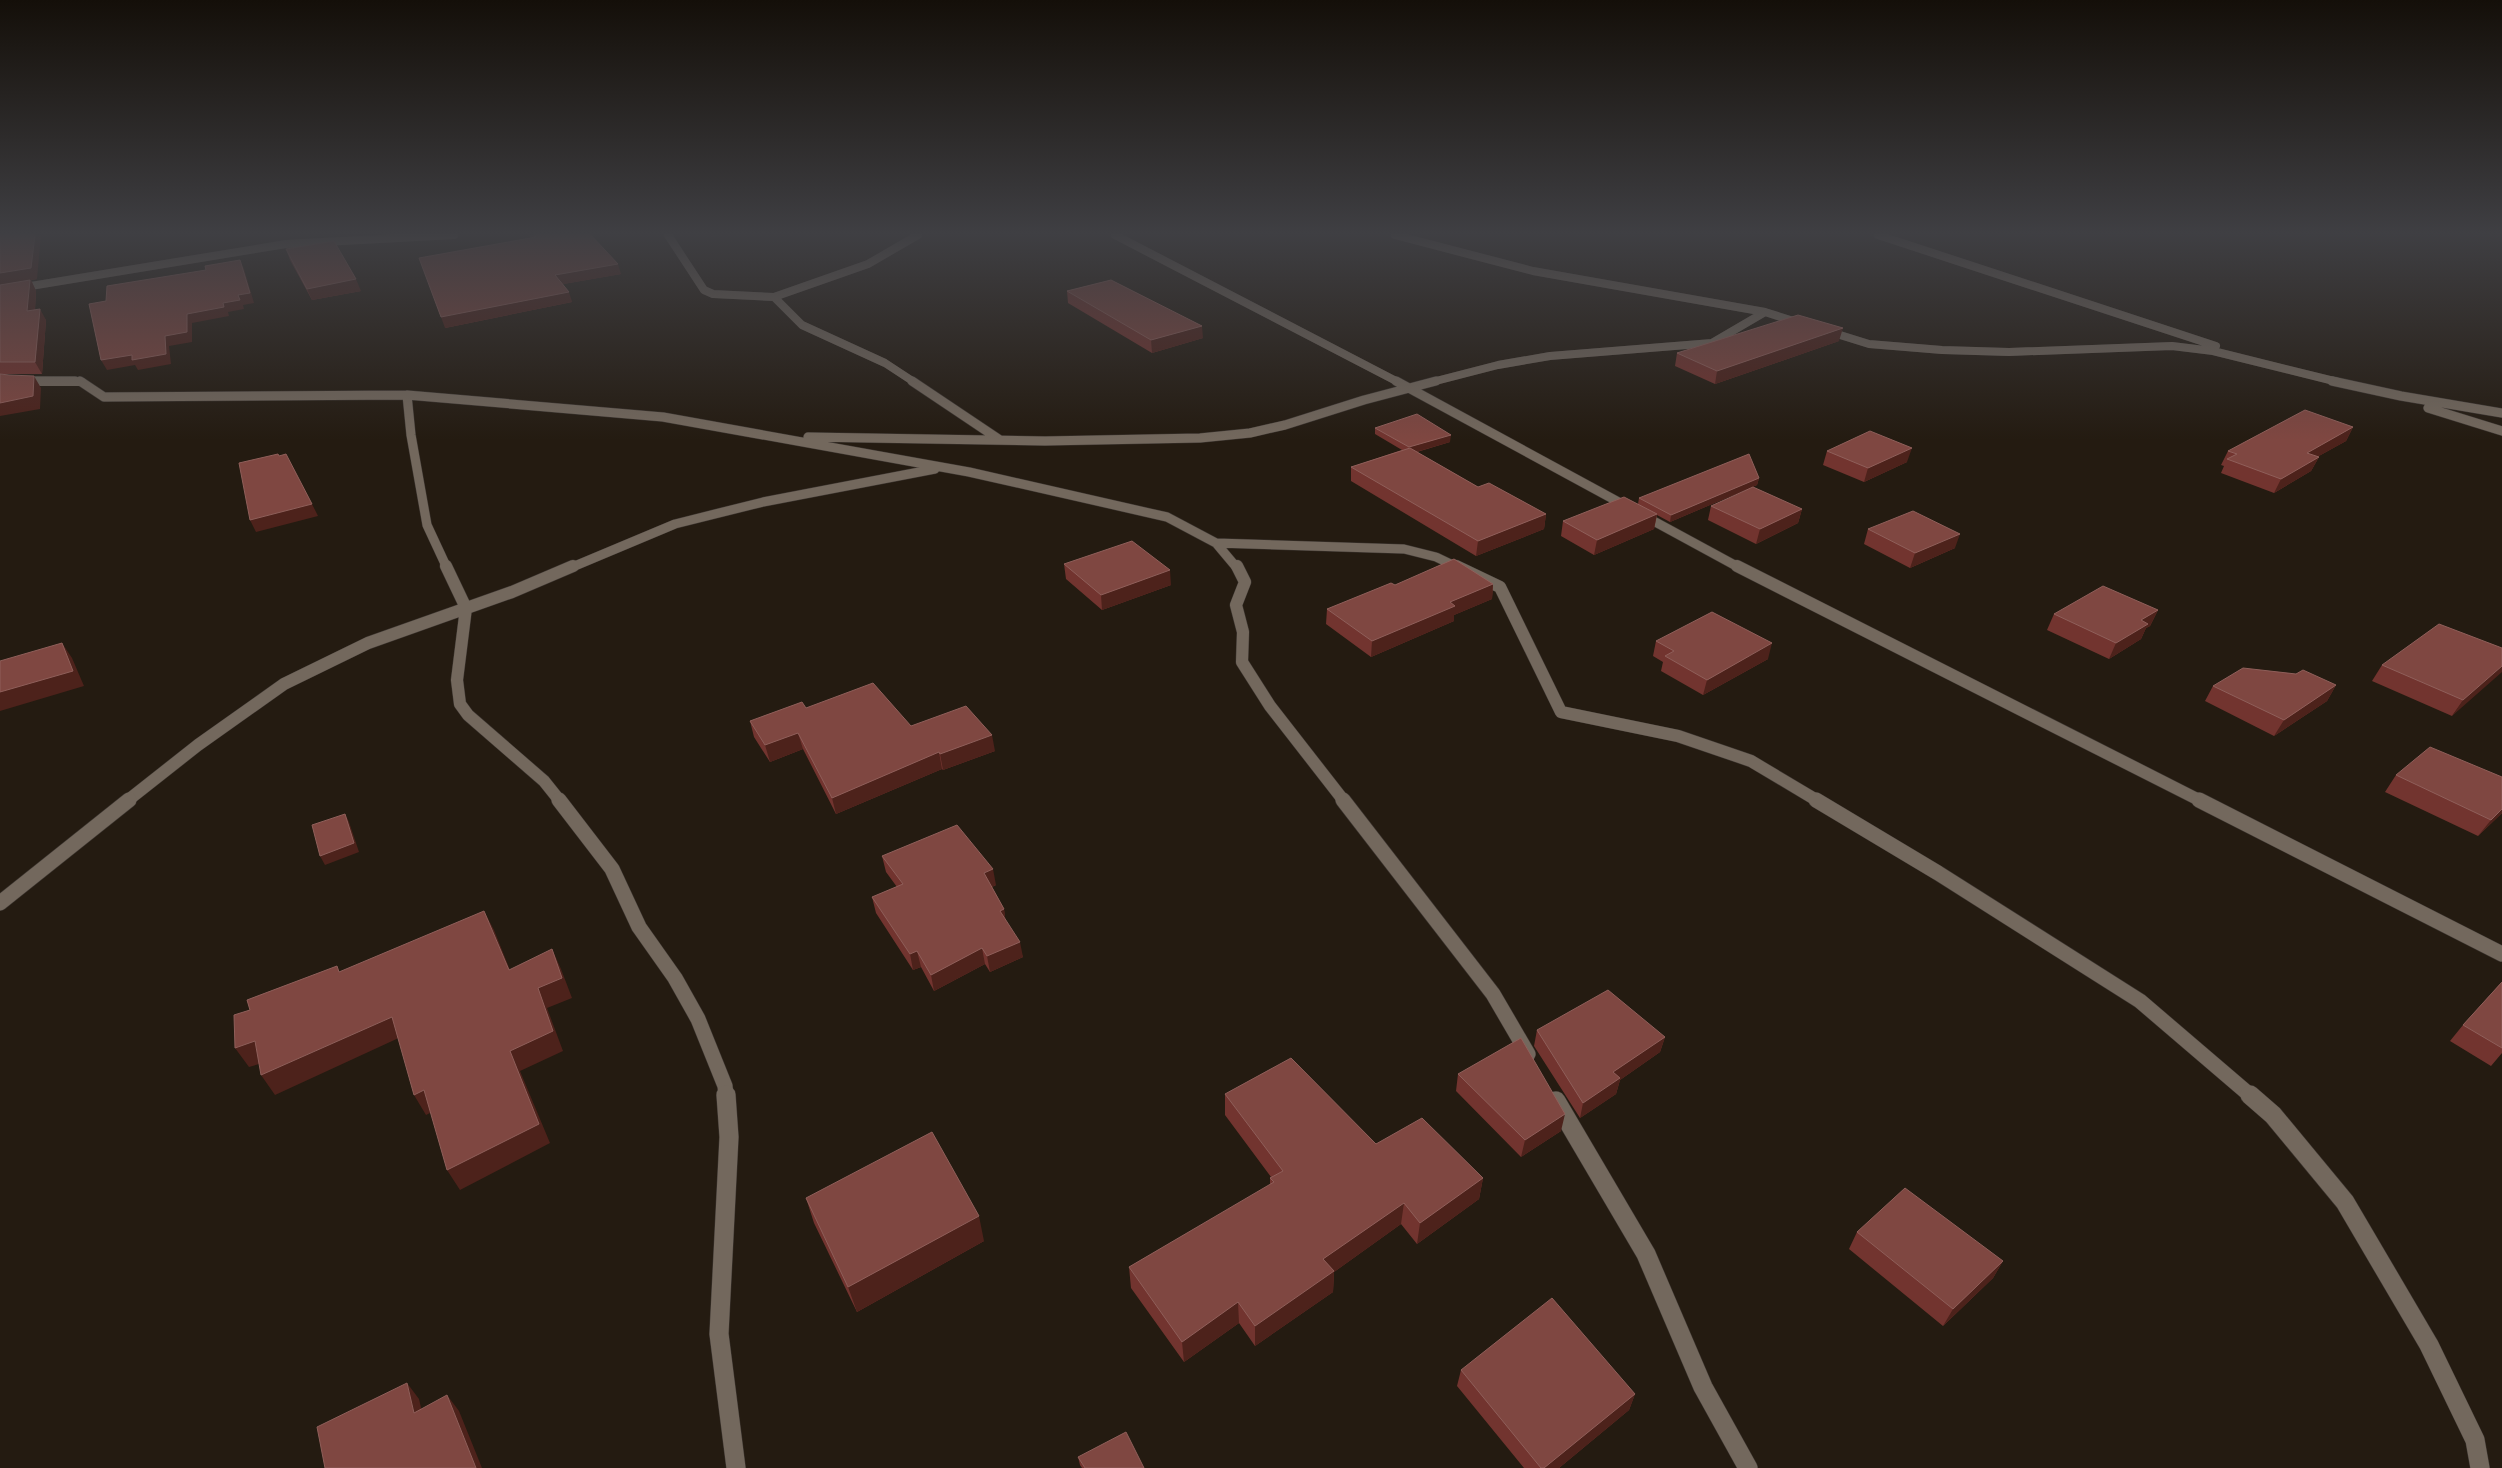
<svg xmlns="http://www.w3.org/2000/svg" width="2502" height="1468" font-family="Quicksand,sans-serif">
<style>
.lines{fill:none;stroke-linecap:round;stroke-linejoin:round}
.minor-far4-casing{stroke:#3d3631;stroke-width:8}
.minor-far3-casing{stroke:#3d3631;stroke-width:10}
.minor-far2-casing{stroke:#3d3631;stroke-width:13}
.minor-far1-casing{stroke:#3d3631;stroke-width:16}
.minor-casing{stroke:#3d3631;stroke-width:20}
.minor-far4{stroke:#73685d;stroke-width:8}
.minor-far3{stroke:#73685d;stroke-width:9}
.minor-far2{stroke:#73685d;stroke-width:12}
.minor-far1{stroke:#73685d;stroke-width:15}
.minor{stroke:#73685d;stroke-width:19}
.wall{fill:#72342f}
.shaded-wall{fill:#4d221b}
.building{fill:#7f4741;stroke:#8f5f5a}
</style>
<rect width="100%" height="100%" fill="#241b11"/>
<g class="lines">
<defs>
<path id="minor-far4" d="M668,235L704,290L713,294L774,297L802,325L885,363L914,382
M1115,235L1398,382
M1395,235L1533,271L1765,312
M1878,235L2216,346
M0,291L286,244L454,235
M774,297L868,264L918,235
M1824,330L1869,344L1942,350L2009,352L2172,346L2213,351L2338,382
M0,379L23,382H82
M1432,382L1498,365L1550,356L1712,343L1765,312L1803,324"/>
<path id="minor-far3" d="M16,381H75
M80,381L104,397L407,395L663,417L969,472L1167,517L1216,543L1237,568
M912,381L1000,440
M1396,381L1740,568
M2332,381L2401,396L2502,413
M407,395L411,435L427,525L447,568
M2428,408L2502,431
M808,437L1045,441L1200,438L1250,433L1285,425L1364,400L1436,381
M1216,543L1404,549L1436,557L1459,568
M570,568L675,524L763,502L935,469"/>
<path id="minor-far2" d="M446,566L466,608L457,680L460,704L468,715L544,781L560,801
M1237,566L1245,582L1236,605L1243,632L1242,662L1270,706L1344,801
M1456,566L1500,587L1561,712L1678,736L1751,761L1818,801
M1737,566L2201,801
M127,801L198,745L284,684L368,643L512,592L573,566"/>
<path id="minor-far1" d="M559,800L612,869L639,927L675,978L698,1019L725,1086L726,1096
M1343,800L1493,994L1528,1054
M1816,800L1938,873L2140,1001L2251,1096
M2199,800L2502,954
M0,903L129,800"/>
<path id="minor" d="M726,1095L729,1137L719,1334L736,1468
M2250,1095L2273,1115L2345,1202L2429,1345L2475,1440L2480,1468
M1556,1101L1646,1254L1703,1387L1748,1468"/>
</defs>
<use href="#minor-far4" class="minor-far4-casing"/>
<use href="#minor-far3" class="minor-far3-casing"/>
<use href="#minor-far2" class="minor-far2-casing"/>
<use href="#minor-far1" class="minor-far1-casing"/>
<use href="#minor" class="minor-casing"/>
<use href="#minor-far4" class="minor-far4"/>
<use href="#minor-far3" class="minor-far3"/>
<use href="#minor-far2" class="minor-far2"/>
<use href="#minor-far1" class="minor-far1"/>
<use href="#minor" class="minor"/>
</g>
<path class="wall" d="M0,235L37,279L31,280L36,291L35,310L46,320L42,374H0Z
M529,235H591L621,274L563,284L572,302L445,328L531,238Z
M286,249L361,291L312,300L290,260Z
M1067,291L1203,338L1152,353L1068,303Z
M1839,341L1715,384L1675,366L1677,353Z
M2353,427L2346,441L2317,457H2319L2311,471L2274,493L2221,473L2224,466L2221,465L2228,451Z
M1375,428L1450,442L1417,452L1478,487L1546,514L1544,529L1476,556L1351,481V467L1402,450L1375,434Z
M1827,451L1907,462L1864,482L1823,465Z
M1759,478L1757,485L1670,522L1657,515L1654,529L1594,555L1561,536L1563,521L1638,504L1639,498Z
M1711,506L1802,509L1798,523L1756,544L1708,520Z
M1868,529L1955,548L1910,568L1864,544Z
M1064,564L1171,585L1102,610L1066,579Z
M1493,584L1492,599L1454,615V621L1371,657L1326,624L1327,609L1395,585Z
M2158,610L2150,626L2146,628L2141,639L2109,659L2047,630L2054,614Z
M1656,641L1768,659L1703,695L1661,671L1663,662L1653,656Z
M2502,648L2452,716L2372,681L2382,665Z
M2336,685L2327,701L2274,736L2205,701L2213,686Z
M806,708L911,726L995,751L943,770L942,769L836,814L803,749L770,762L754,737L750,721Z
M2396,775L2502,813L2478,836L2385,792Z
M882,856L996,885L992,887L1004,909L1005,919L1023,957L990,972L985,964L934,991L921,967L913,970L876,913L872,897L897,887L886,872Z
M2502,982V1053L2491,1066L2450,1041L2463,1025Z
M1537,1030L1665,1037L1660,1052L1620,1080L1616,1094L1580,1118L1534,1046Z
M1458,1074L1561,1131L1521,1157L1456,1091Z
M1225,1094L1483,1178L1479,1199L1417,1244L1401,1224L1334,1272L1333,1292L1255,1346L1239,1323L1184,1362L1131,1288L1129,1267L1270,1185V1178L1271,1177L1225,1115Z
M806,1198L984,1241L857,1312L814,1223Z
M1857,1232L2003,1261L1993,1278L1943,1326L1849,1249Z
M1461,1370L1635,1394L1629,1410L1559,1468H1524L1457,1386Z
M1078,1457L1144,1468H1082L1080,1465Z"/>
<path class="shaded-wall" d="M35,235H41L37,279L31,280L36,291L34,322L27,311L0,285V273Z
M711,235H722L711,237Z
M240,260L244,269L254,303L243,305L244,309L228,312L229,316L192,323V342L169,346L171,364L138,370L135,365L107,370L101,360L165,336L187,314L223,303L238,295Z
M618,264L621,274L558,285L555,275Z
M356,279L361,291L312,300L307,289Z
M569,292L572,302L445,328L441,317Z
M40,309L46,320L42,374L35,362Z
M1202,326L1203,338L1152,353L1151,340Z
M1843,328L1839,341L1715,384L1717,371Z
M34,376L41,388L40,409L0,416V403Z
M2353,427L2346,441L2299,467L2307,453Z
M1451,435L1450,442L1409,454V447Z
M1912,448L1907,462L1864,482L1868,468Z
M2319,457L2311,471L2274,493L2281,479Z
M1759,478L1757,485L1670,522L1671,515Z
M312,504L318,516L256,532L250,520Z
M1802,509L1798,523L1756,544L1760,529Z
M1546,514L1544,529L1476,556L1478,541Z
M1657,514L1654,529L1594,555L1597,540Z
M1960,534L1955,548L1910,568L1915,553Z
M1170,570L1171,585L1102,610L1101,595Z
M1493,584L1492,599L1454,615V621L1371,657L1372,641L1450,602Z
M2158,610L2150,626L2146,628L2141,639L2109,659L2116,643L2141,620Z
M62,643L72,658L84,686L0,711V692Z
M1772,643L1768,659L1703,695L1707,680Z
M2502,666V672L2452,716L2463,700Z
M2336,685L2327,701L2274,736L2284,720Z
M798,733L803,749L770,762L765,745Z
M992,735L995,751L943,770L940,754Z
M939,752L942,769L836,814L832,798Z
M2502,809V813L2478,836L2491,820Z
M345,814L349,822L359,852L325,865L320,856Z
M993,869L996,885L987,889L984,873Z
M1004,909L1006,924L1000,911Z
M484,911L494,930L518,990L509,970Z
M1020,942L1023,957L990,972L987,956Z
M982,948L985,964L934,991L931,975Z
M552,949L561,969L572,998L547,1008L563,1051L520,1071L550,1143L460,1190L447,1170L510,1051Z
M917,951L921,967L913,970L910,954Z
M392,1017L403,1036L275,1095L261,1075Z
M1665,1037L1660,1052L1620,1080L1616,1094L1580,1118L1583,1103L1613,1072Z
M255,1041L269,1061L249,1067L235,1048Z
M424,1090L436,1110L426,1115L414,1095Z
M1565,1114L1561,1131L1521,1157L1525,1140Z
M1483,1178L1479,1199L1417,1244L1420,1223Z
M1404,1203L1401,1224L1334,1272L1333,1292L1255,1346V1326L1323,1259Z
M979,1216L984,1241L857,1312L848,1287Z
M2003,1261L1993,1278L1943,1326L1953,1309Z
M1238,1302L1239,1323L1184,1362L1182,1342Z
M407,1383L419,1399L426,1429L414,1413Z
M1635,1394L1629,1410L1559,1468H1544Z
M447,1395L459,1411L482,1468H476Z"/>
<path class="building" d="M0,235H35L31,268L0,273Z
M534,235H591L618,264L555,275L569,292L441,317L419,258L536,237Z
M334,241L356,279L307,289L286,249Z
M240,260L250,293L238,295L240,300L223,303L224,307L187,314V332L165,336L166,354L132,360V355L101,360L89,304L106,301L107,286L206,270L205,266Z
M30,280L27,311L40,309L35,362H0V285Z
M1111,280L1202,326L1151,340L1067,291Z
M1798,315L1843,328L1717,371L1677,353Z
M0,374L9,375L34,376L33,396L0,403Z
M2305,410L2353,427L2307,453L2319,457L2281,479L2227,459L2237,454L2228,451Z
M1417,414L1451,435L1409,447L1375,428Z
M1870,431L1912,448L1868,468L1827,451Z
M1410,448L1478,487L1489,483L1546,514L1478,541L1351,467Z
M278,454L279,456L286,454L312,504L250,520L239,463Z
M1749,454L1759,478L1671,515L1639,498Z
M1753,487L1802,509L1760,529L1711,506Z
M1624,497L1657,514L1597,540L1563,521Z
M1913,511L1960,534L1915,553L1868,529Z
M1132,541L1170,570L1101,595L1064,564Z
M1454,559L1493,584L1450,602L1455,606L1372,641L1327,609L1391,583L1395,585Z
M2103,586L2158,610L2141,620L2148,624L2116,643L2054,614Z
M1712,612L1772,643L1707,680L1665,656L1674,651L1656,641Z
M2439,624L2502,648V666L2463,700L2382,665Z
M62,643L73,671L0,692V661Z
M2243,668L2296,674L2303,670L2336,685L2284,720L2213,686Z
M873,683L911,726L966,706L992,735L940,754L939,752L832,798L798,733L765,745L750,721L802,702L806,708Z
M2430,747L2502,777V809L2491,820L2396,775Z
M345,814L354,843L320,856L312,825Z
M957,825L993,869L984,873L1004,909L1000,911L1020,942L987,956L982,948L931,975L917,951L910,954L872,897L903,884L882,856Z
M484,911L509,970L552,949L562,978L538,988L553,1031L510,1051L539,1124L447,1170L424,1090L414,1095L392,1017L261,1075L255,1041L235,1048L234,1015L250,1010L247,1000L337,966L339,972Z
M2502,982V1048L2463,1025Z
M1608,990L1665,1037L1613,1072L1620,1078L1583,1103L1537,1030Z
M1521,1038L1565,1114L1525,1140L1458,1074Z
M1291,1058L1376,1144L1422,1118L1483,1178L1420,1223L1404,1203L1323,1259L1334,1271L1255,1326L1238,1302L1182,1342L1129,1267L1274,1182L1270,1178L1283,1171L1225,1094Z
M932,1132L979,1216L848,1287L806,1198Z
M1905,1188L2003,1261L1953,1309L1857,1232Z
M1552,1298L1635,1394L1544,1468H1541L1461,1370Z
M407,1383L414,1413L447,1395L476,1468H325L317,1427Z
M1126,1432L1144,1468H1085L1078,1457Z"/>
<linearGradient id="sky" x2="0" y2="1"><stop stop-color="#140f09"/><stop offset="0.53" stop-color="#3f3f43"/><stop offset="1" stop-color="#3f3f43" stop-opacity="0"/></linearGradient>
<rect width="2502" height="440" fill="url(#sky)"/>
</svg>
